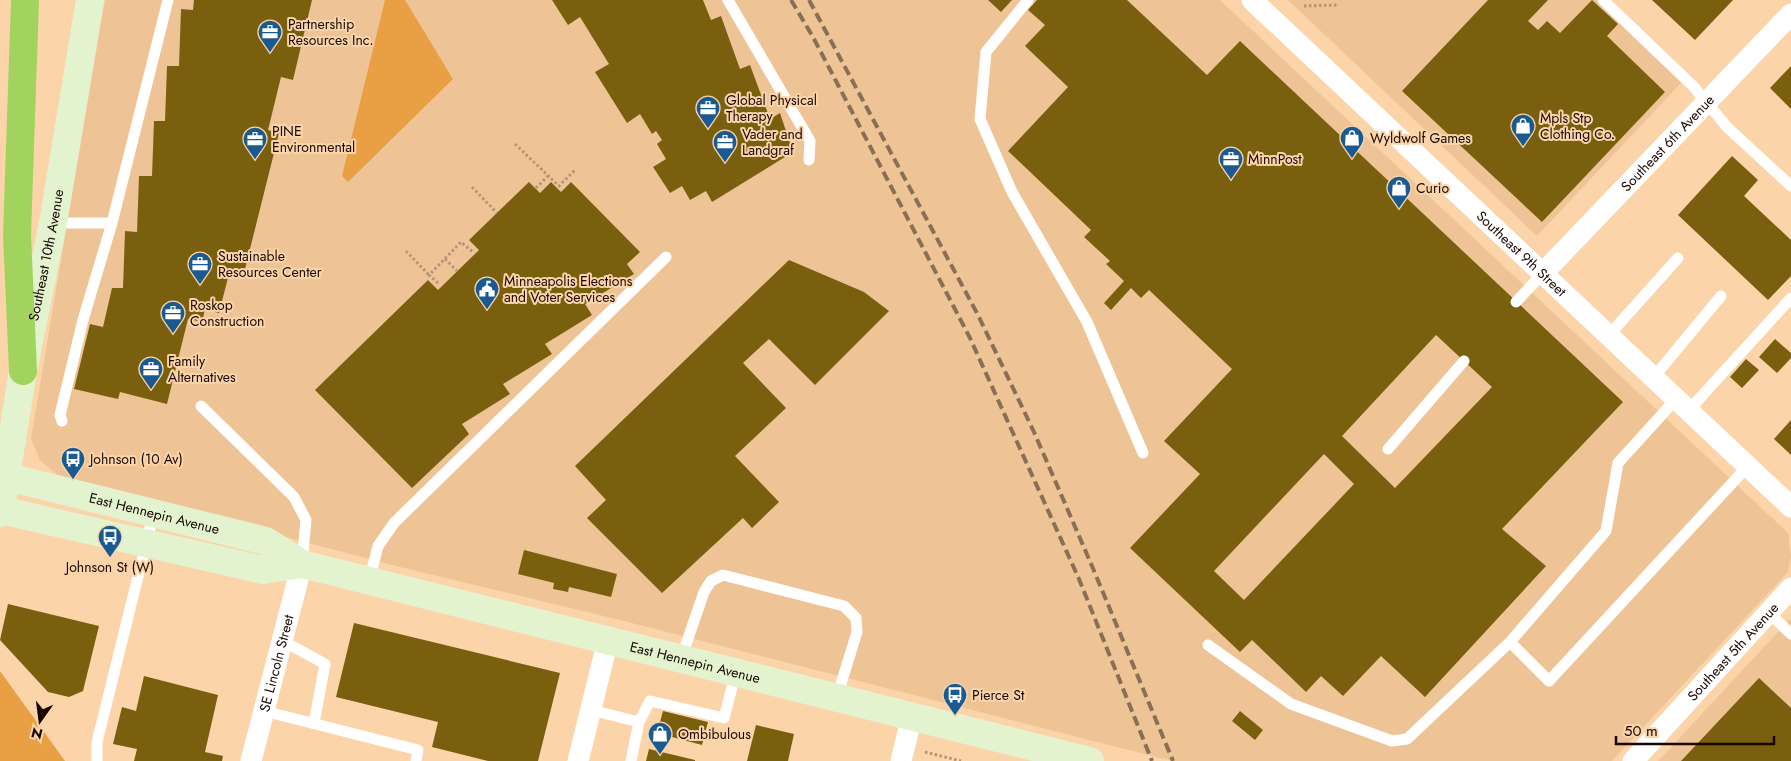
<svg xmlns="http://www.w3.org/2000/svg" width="1791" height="761" font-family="Jost,sans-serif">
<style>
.built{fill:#eec497}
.green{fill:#e9a045}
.building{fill:#7a600e;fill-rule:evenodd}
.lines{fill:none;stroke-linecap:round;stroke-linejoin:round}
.path{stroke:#b59576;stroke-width:3;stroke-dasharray:2.5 2.5;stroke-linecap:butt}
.lane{stroke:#fff;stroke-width:11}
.street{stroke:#fff;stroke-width:21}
.secondary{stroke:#e3f2cf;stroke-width:28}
.highway{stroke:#a2d35e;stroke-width:28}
.rail{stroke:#8a6e56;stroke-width:4;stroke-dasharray:10 5;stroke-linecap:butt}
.labels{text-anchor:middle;stroke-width:4;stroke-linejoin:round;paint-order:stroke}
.poi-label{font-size:14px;fill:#170700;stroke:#fcd4aa;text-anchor:start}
.street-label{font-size:14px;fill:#170700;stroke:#fcd4aa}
</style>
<rect width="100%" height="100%" fill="#fcd4aa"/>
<path class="built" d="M105,0H1220L1788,533L1791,557L1788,572L1612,761H1172L616,619L400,567L61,478L40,460L31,438Z
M1288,0H1599L1683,81L1537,236Z
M1791,618V761H1658Z"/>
<path class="green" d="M385,0H405L453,79L348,182L342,176Z
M0,671L65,761H0Z"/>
<path class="building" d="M194,0H312L293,80L281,77L268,130L279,133L244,273L230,270L219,313L205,309L202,322L188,319L167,404L120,392L118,399L74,389L90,324L103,327L112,288H123L125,231L137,232L139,176H152L154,121H165L167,66H179L181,9L193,10Z
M552,0H703L711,20L721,16L740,69L750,65L770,119L780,113L793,152L712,202L706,191L690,200L682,186L670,193L653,167L666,159L657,144L662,140L656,131L652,134L640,114L627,123L595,72L609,64L580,17L568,25Z
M988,0H1012L1001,12Z
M1037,0H1127L1207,75L1240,41L1623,402L1502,529L1546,566L1425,697L1381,656L1343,696L1321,676L1306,692L1252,640L1240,652L1130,548L1200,474L1164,441L1232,369L1149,290L1141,298L1131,288L1111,310L1104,303L1124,281L1106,264L1110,261L1084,237L1091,230L1008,151L1068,87L1025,46L1045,25L1028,10ZM1436,335L1492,387L1395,488L1342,436ZM1324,454L1354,484L1244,600L1214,571Z
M1488,0H1548L1528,21L1538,30L1547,21L1560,33L1592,0L1618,24L1607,36L1665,92L1542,222L1402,91Z
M1652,0H1733L1695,40Z
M1791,66V109L1770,88Z
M1732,156L1758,180L1744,196L1791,240V276L1768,300L1678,215Z
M529,182L540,193L551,182L561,192L571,182L640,252L627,264L634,274L585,304L592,315L545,344L552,354L503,384L510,394L462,424L469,434L412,488L315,390L428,280L438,290L479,250L469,240Z
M789,260L864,292L889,311L815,385L769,339L743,363L786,408L735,456L779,502L752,528L743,518L662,593L587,518L606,500L575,466Z
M1775,339L1791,353V358L1777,373L1759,357Z
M1746,359L1759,370L1742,388L1730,377Z
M1791,420V455L1774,439Z
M524,550L617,574L611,597L569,587L568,592L553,589L554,583L518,574Z
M8,604L99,626L83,691L69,697L48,692L0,640Z
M354,623L560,673L538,761H488L432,747L438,722L336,697Z
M144,676L218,695L205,752L223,756L222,761H134L137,749L113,744L122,707L136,711Z
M1759,678L1791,708V761H1681Z
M663,711L708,722L702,745L657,733Z
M1240,711L1263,730L1255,740L1232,721Z
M756,725L794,734L788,761H747Z
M649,749L695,760V761H646Z"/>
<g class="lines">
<path class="path" d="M1304,6L1339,5
M515,144L559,186L576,169
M472,187L497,213
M536,188L548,176
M406,251L429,275
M445,259L457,271
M438,283L429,275L461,242L473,252
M925,752L961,761"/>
<path class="lane" d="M728,0L810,141L809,160
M1028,0L986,52L980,119L1012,192L1087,322L1143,453
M1603,0L1693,86L1727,127L1791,186
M53,223H112
M1516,302L1543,273
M1609,335L1678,258
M1654,377L1721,296
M1677,398L1618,463L1606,531L1510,642L1549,681L1748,466
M201,406L294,497L306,520L302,564
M1689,410L1791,298
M62,421L60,415L83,320L112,223L168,0
M1388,449L1464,361
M369,581L378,546L394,523L666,257
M1768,612L1791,634
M283,641L325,664L314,723
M1208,645L1291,704L1392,741L1407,739L1510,642
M681,659L704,592L711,581L723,575L844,606L856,618L857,632L837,697
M591,710L639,722
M264,711L418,750L416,761
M97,761V742L154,512
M631,761L639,722L650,701L724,718L736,672"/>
<g class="street">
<path id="s1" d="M1252,0L1791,507"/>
<path id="s2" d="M1543,273L1791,14"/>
<path id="s3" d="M251,761L302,564"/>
<path d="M578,761L608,640"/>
<path d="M901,761L912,716"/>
<path id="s4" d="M1633,761L1791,588"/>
</g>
<g class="secondary">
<path id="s5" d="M0,475L266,541L302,564L1090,761"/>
<path d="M0,510L263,570L302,564"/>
<path id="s6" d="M0,513L23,371L53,223L90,0"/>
</g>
<path class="highway" d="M23,371L17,235L25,0"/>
<path class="rail" d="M791,0L813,37L970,338L1079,579L1152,761
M809,0L978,315L1034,432L1092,566L1173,761"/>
</g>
<defs>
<symbol id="office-pin" viewBox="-11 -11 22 30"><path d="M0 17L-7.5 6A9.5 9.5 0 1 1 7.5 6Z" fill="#1b5a90" stroke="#fcd4aa"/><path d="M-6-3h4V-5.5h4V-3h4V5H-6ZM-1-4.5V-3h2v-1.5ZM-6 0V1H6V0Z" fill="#fff"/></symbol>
<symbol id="shop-pin" viewBox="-11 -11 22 30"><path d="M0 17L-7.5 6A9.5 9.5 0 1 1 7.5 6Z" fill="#1b5a90" stroke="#fcd4aa"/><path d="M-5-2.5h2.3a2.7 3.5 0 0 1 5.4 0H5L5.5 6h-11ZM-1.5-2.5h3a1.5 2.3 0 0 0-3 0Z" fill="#fff"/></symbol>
<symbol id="civic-pin" viewBox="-11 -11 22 30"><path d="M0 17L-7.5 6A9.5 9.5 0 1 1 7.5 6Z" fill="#1b5a90" stroke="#fcd4aa"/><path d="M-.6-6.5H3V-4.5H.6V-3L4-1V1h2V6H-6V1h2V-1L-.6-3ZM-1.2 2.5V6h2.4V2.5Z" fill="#fff"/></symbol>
<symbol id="bus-pin" viewBox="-11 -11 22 30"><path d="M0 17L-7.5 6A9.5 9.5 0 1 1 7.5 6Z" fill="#1b5a90" stroke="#fcd4aa"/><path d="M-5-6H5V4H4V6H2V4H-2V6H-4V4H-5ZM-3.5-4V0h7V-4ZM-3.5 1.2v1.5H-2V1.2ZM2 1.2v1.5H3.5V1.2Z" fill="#fff"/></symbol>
</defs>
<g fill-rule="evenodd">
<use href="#office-pin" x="256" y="18" width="28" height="38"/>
<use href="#office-pin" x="694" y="94" width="28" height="38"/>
<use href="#shop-pin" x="1509" y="112" width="28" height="38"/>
<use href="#shop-pin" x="1338" y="124" width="28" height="38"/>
<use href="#office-pin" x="241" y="125" width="28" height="38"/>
<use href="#office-pin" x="711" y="128" width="28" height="38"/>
<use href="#office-pin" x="1217" y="145" width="28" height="38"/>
<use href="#shop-pin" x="1385" y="174" width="28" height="38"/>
<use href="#office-pin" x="186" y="250" width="28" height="38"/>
<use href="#civic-pin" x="473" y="275" width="28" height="38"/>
<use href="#office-pin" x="159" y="299" width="28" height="38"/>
<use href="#office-pin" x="137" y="355" width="28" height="38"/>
<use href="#bus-pin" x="59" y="445" width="28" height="38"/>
<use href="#bus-pin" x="96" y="523" width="28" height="38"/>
<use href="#bus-pin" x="941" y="681" width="28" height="38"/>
<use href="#shop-pin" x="646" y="720" width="28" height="38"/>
</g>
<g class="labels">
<g class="poi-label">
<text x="288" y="29">Partnership<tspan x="288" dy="16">Resources Inc.</tspan></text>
<text x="726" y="105">Global Physical<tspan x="726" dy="16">Therapy</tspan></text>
<text x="1540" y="123">Mpls Stp<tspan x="1540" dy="16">Clothing Co.</tspan></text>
<text x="272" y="136">PINE<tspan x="272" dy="16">Environmental</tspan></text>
<text x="742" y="139">Vader and<tspan x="742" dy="16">Landgraf</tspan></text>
<text x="1370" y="143">Wyldwolf Games</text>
<text x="1248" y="164">MinnPost</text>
<text x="1416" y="193">Curio</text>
<text x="218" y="261">Sustainable<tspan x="218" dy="16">Resources Center</tspan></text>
<text x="504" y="286">Minneapolis Elections<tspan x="504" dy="16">and Voter Services</tspan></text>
<text x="190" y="310">Roskop<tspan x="190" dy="16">Construction</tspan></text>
<text x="168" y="366">Family<tspan x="168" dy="16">Alternatives</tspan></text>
<text x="90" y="464">Johnson (10 Av)</text>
<text x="110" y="572" text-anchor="middle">Johnson St (W)</text>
<text x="972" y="700">Pierce St</text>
<text x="678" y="739">Ombibulous</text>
</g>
<g class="street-label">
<text dy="5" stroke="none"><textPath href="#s2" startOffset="180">Southeast 6th Avenue</textPath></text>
<text dy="5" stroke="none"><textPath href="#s1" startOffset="370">Southeast 9th Street</textPath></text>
<text dy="5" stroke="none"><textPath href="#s6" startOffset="262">Southeast 10th Avenue</textPath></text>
<text dy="5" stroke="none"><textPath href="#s5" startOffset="159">East Hennepin Avenue</textPath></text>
<text dy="5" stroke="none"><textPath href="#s4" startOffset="148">Southeast 5th Avenue</textPath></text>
<text dy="5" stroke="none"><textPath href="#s5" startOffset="722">East Hennepin Avenue</textPath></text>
<text dy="5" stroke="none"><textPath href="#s3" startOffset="101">SE Lincoln Street</textPath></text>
</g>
</g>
<g transform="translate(40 721) rotate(194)" stroke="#fcd4aa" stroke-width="4" paint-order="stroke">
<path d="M0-4L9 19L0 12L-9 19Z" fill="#170700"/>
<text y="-8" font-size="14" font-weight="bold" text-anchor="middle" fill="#170700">N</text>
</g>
<path d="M1616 736v8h158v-8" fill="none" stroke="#170700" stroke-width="2.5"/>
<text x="1624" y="736" font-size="15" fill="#170700" stroke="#fcd4aa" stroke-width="4" paint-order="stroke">50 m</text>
</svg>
